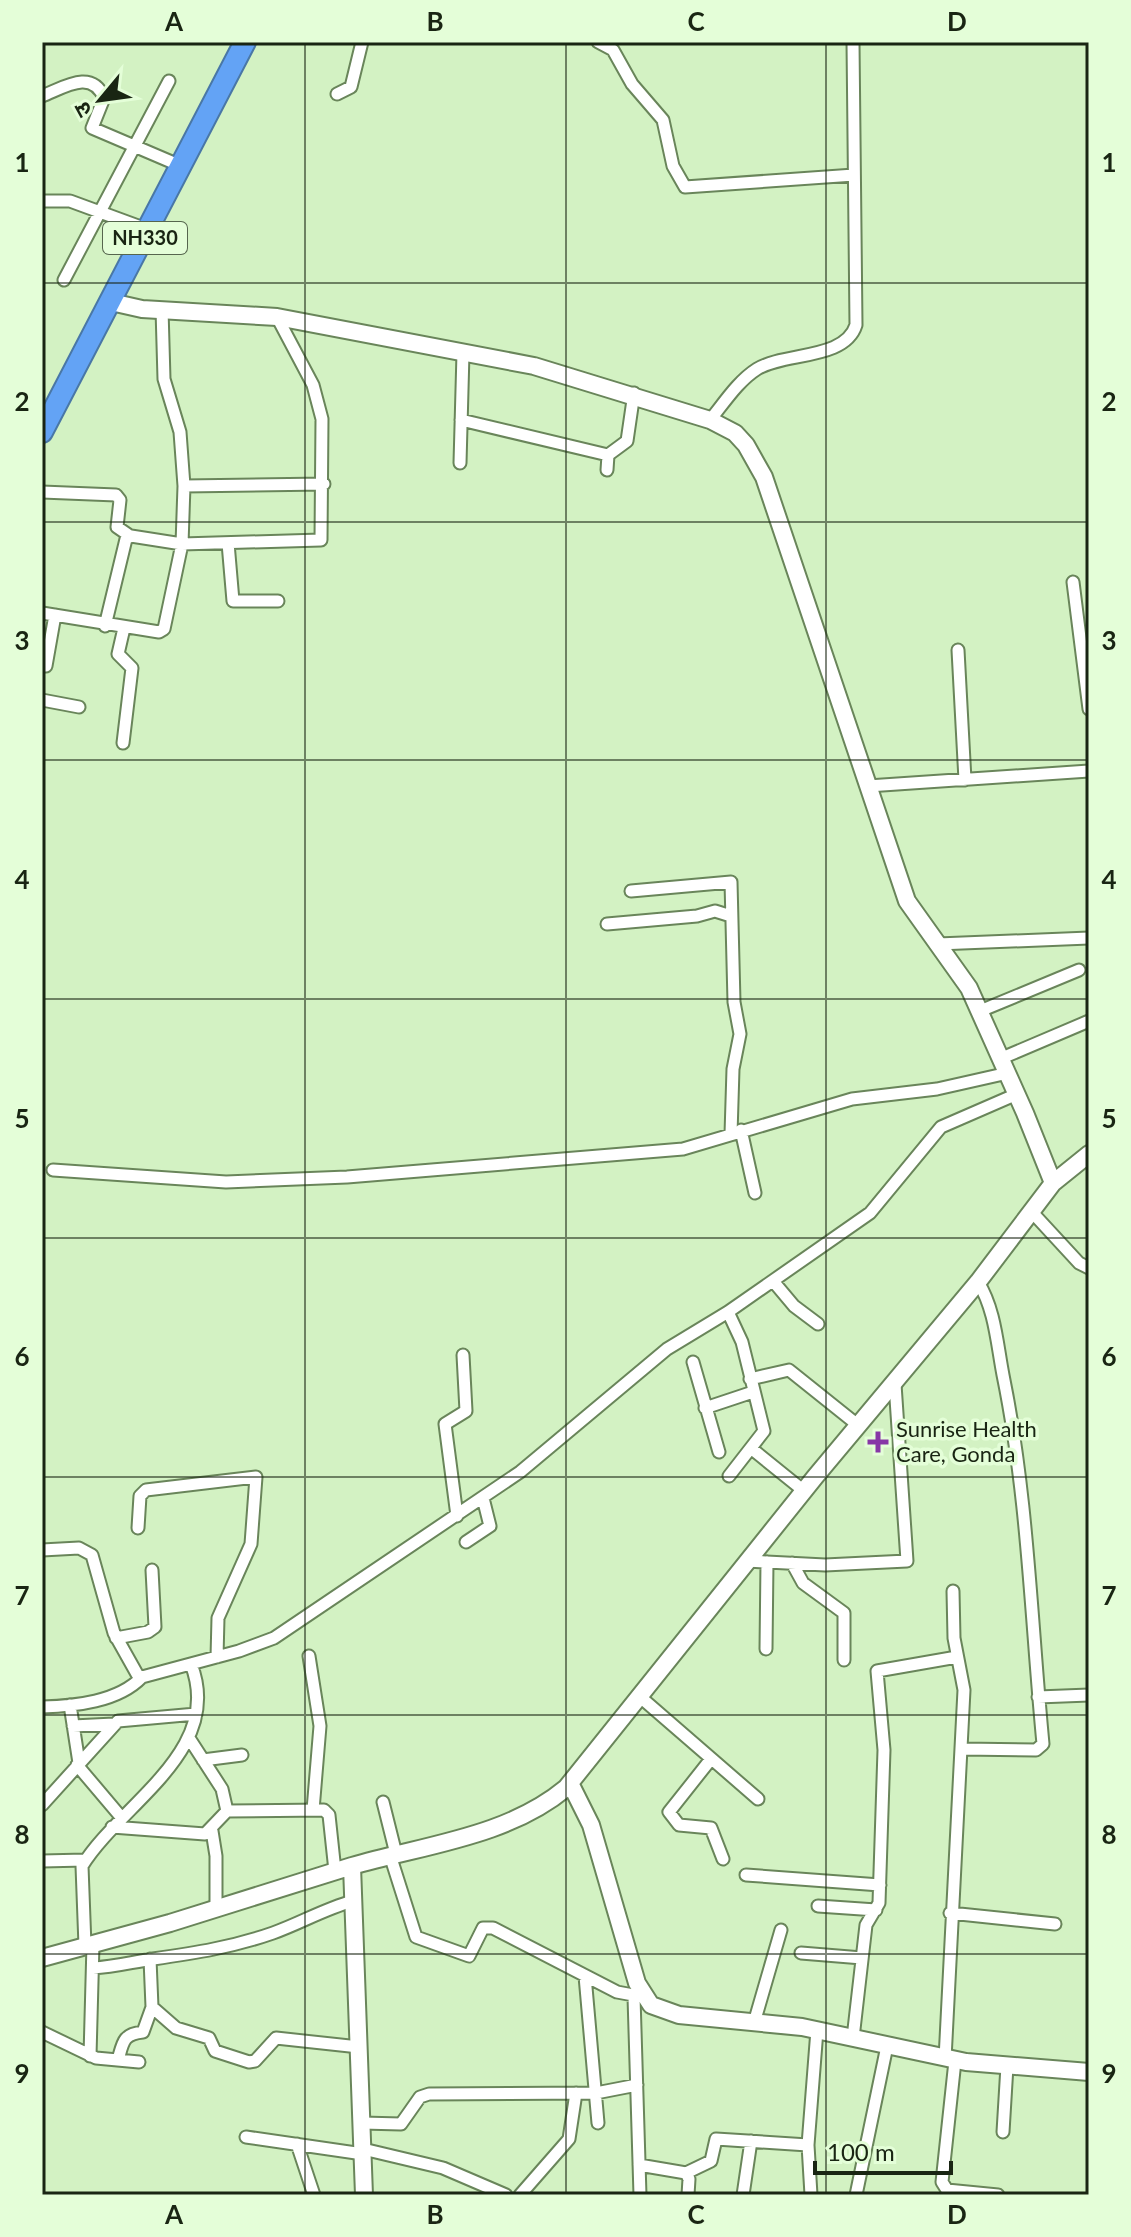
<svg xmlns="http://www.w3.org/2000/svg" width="1131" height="2237" font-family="Lato,'Noto Sans Devanagari',sans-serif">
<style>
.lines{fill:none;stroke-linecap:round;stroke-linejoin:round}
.street-casing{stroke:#69855a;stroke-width:15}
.secondary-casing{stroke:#69855a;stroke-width:20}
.highway-casing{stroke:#4977a6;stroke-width:24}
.street{stroke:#fff;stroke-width:11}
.secondary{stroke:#fff;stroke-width:16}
.highway{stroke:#63a3f5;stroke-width:20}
.grid{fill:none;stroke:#192513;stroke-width:2;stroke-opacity:0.55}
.poi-dot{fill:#8736a6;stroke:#e4fed8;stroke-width:3}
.labels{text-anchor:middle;stroke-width:7;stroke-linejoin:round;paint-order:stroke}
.shield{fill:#e4fed8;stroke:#56664e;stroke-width:2}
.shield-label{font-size:20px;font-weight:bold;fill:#192513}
.poi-label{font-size:22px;fill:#192513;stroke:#e4fed8;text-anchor:start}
.neatline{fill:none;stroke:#192513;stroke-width:3}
.grid-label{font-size:26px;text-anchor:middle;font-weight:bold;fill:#192513}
</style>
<rect width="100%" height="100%" fill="#d3f2c3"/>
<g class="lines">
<defs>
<path id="street" d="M598,42L613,50L632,84L663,120L673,166L685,187L854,175
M337,94L351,87L362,42
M42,96C63,88 92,68 104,98L92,128L181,166
M42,201H70L149,230
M64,280L169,81
M461,420L608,455
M710,420C724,403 738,381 757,369C785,352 845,360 856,325L853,42
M460,463L463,353
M607,470L608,455L627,441L634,393
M184,486L324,484
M42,492L116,495L120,500L117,527L130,536
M228,543L233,601H278
M1073,582L1089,709
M42,613L159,632L164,629L182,544L321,540L322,419L313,385L277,317
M105,626L126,539L131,536L182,544L184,486L180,432L164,379L162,309
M958,650L965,780
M46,666L55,615
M42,700L79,707
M123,743L132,668L118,654L124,628
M868,786L1089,771
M631,891L731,882L734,1002L740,1034L733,1069L731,1134
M607,924L697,916L715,911L731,916
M938,944L1089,938
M980,1011L1079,970
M1002,1058L1089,1021
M741,1130L755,1193
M53,1170L226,1182L347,1177L683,1149L852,1099L937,1089L1008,1073
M1031,1211L1079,1263L1089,1268
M773,1281L794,1306L818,1324
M728,1312L742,1342L764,1431L729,1476
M693,1362L719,1452
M750,1379L789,1370L859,1426
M705,1408L753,1392
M752,1449L804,1491
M457,1516L445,1424L466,1411L463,1355
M138,1528L140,1496L146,1490L256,1477L251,1544L218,1618L217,1657
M466,1542L490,1526L483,1498
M42,1550L79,1548L92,1555L114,1633L137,1674L142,1677L239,1651L274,1638L520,1472L667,1349L728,1312L870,1213L941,1127L1017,1094
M747,1561L825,1565L907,1561L895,1384
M792,1563L803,1583L844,1613V1660
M116,1638L148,1632L155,1627L152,1570
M766,1649L767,1562
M309,1656L320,1726L313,1810
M638,1695L758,1799
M1038,1697L1089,1695
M70,1705L79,1763
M42,1707C75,1706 118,1702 142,1677
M73,1726L114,1724
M189,1738L222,1789L227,1811
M962,1749L1036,1750L1043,1744C1031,1620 1028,1497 1003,1375C997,1344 995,1309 978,1282
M711,1759L669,1812L679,1825L711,1828L723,1859
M203,1760L242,1755
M77,1765L121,1817
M383,1802L396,1854
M42,1805L118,1721L196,1714
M112,1827L205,1834L227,1811L324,1810L329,1815L335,1871
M212,1831L216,1856V1908
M390,1855L416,1937L469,1956L483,1928H493L617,1992L644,1997
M42,1861L85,1860
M746,1875L880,1885
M818,1906L876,1910
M950,1913L1055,1924
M85,1946L82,1866C121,1803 225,1751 191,1664
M801,1953L862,1958
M150,1959L152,2007L176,2028L209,2038L215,2051L249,2062L255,2061L276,2038L359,2047
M93,1968C115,1967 132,1962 153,1959C195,1953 233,1947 273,1933C301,1923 324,1909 353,1901
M585,1976L598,2123
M634,1997L640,2195
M754,2023L781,1930
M42,2032L96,2058L139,2062
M853,2038L866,1925L879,1903L884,1750L877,1671L957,1657
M90,2056L93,1944
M945,2059L964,1690L954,1638L953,1591
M118,2060C123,2042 123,2034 143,2032L152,2007
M955,2061L942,2182L947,2190L998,2195
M362,2123L401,2124L420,2097L429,2094L596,2093L637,2085
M1003,2132L1007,2066
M246,2137L363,2154
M297,2144L314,2195
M808,2145L811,2195
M363,2149L443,2168L506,2195
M639,2165L686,2173L689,2179L688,2195
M686,2173L711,2161L716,2139L808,2145L817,2030
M520,2195L569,2139L576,2093
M743,2195L751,2141
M856,2195L887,2046"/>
<path id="secondary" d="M111,302L142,309L277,317L534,366L710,420L735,433L746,445L764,477L907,901L969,988L1025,1113L1053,1183
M570,1783L591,1825L637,1983L651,2005L679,2015L802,2027L966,2062L1089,2072
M42,1958L170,1923L352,1866
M364,2195L352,1866C424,1845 507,1837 566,1788L815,1477L978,1282L1053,1183L1089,1154"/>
<path id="highway" d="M42,432L245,42"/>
</defs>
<use href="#street" class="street-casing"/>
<use href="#secondary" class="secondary-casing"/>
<use href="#highway" class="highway-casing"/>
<use href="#street" class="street"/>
<use href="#secondary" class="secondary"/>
<use href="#highway" class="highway"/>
</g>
<path class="grid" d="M305,42V2195M566,42V2195M826,42V2195M42,283H1089M42,522H1089M42,760H1089M42,999H1089M42,1238H1089M42,1477H1089M42,1715H1089M42,1954H1089"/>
<path class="poi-dot" d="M874 1430h8v8h8v8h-8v8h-8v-8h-8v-8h8z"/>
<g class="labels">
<rect class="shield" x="103" y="222" width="84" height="32" rx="6"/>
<g class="shield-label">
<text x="145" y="245">NH330</text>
</g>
<g class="poi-label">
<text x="896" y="1437">Sunrise Health<tspan x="896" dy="25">Care, Gonda</tspan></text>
</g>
</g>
<rect width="1131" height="2237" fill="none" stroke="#e4fed8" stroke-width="88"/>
<g transform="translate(100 100) rotate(241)" stroke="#e4fed8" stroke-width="6" paint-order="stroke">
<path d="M0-6L14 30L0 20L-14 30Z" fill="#192513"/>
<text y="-12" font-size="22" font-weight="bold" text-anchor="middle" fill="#192513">उ</text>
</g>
<path d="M815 2161v12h136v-12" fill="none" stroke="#192513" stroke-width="4"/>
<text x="827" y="2161" font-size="24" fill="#192513" stroke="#e4fed8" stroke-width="6" paint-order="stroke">100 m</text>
<rect x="44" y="44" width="1043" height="2149" class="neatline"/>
<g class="grid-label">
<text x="174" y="31">A</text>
<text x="435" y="31">B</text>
<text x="696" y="31">C</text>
<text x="957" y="31">D</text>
<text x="22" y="172">1</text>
<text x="1109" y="172">1</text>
<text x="22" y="411">2</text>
<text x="1109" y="411">2</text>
<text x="22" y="650">3</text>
<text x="1109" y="650">3</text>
<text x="22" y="889">4</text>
<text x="1109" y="889">4</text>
<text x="22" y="1128">5</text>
<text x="1109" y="1128">5</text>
<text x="22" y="1366">6</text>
<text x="1109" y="1366">6</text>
<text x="22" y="1605">7</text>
<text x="1109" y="1605">7</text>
<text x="22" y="1844">8</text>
<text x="1109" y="1844">8</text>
<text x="22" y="2083">9</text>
<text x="1109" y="2083">9</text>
<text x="174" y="2224">A</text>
<text x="435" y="2224">B</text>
<text x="696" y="2224">C</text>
<text x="957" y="2224">D</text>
</g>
</svg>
